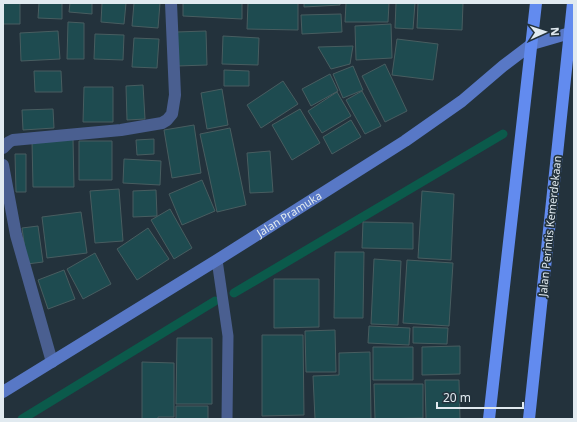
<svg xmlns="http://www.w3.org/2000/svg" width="577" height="422" font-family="'Noto Sans',sans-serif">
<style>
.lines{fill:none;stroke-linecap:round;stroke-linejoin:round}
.stream{stroke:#0b5a4b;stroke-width:9}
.building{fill:#1e4b50;stroke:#485d60}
.lane{stroke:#4a5f90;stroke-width:11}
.street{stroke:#4a5f90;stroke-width:12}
.secondary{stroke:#5878c6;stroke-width:12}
.primary{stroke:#628bef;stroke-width:12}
.labels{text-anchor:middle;stroke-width:3.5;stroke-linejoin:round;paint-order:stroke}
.street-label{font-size:11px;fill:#e1eaf0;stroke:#23323c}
</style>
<rect width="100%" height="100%" fill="#23323c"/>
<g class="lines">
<path class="stream" d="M234,293L503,134
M22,419L215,301"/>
</g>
<path class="building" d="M3,3H20V24H3Z
M39,3H62V19L38,18Z
M70,3H92V14L69,12Z
M102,3H126L124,24L101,22Z
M134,3H160L158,28L132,26Z
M183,3H242V19L183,16Z
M248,3H298V30L247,29Z
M304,3H340V5L304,7Z
M346,3H389L388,22H345Z
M396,3H415L413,29L395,28Z
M418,3H463L462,30L417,28Z
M341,14L342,32L302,34L301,15Z
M68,22L84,23V59H67Z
M391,24L392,58L356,60L355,26Z
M58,31L60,59L21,61L20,33Z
M206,31L207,65L177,66L176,32Z
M95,34L124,35L123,60L94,59Z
M223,36L259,38L258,65L222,64Z
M134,38L159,39L157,68L132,67Z
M397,39L438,44L433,80L392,75Z
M353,46L350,64L331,69L318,47Z
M385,64L407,111L385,122L362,76Z
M353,66L363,90L343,98L333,74Z
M224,70L249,71V86H224Z
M34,71H61L62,92H35Z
M330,74L338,91L311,106L302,89Z
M283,81L298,104L261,128L247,105Z
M143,85L145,119L127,120L126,86Z
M84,87H113V122H83Z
M222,89L228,125L207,129L201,93Z
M362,91L381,126L365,134L346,100Z
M337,92L351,116L322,133L308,111Z
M53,109L54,128L23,130L22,110Z
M300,109L320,143L292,160L272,125Z
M351,120L361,137L332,154L323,137Z
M194,125L201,173L172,178L164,130Z
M230,128L246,205L217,212L200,134Z
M73,139L74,187H33L32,141Z
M154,139V154L137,155L136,140Z
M79,141H112V180H79Z
M270,151L273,192L250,193L247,153Z
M15,154H26V192H16Z
M124,159L161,161L160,185L123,183Z
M202,180L215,211L182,225L169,194Z
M119,189L123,241L95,243L90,191Z
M156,190L157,216L133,217V191Z
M422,191L454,194L451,260L418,258Z
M170,209L192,248L174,259L151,220Z
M81,212L87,253L47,258L42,217Z
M363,222L413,223V249L362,248Z
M38,226L43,262L27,264L22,228Z
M148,228L169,259L137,280L117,249Z
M335,252H364L363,318H334Z
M95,253L111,284L83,299L67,269Z
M374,259L401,261L398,325L371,324Z
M407,260L453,263L449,326L403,323Z
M64,270L75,299L48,309L38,280Z
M274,279H319V327L274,328Z
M369,326L410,328L409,345L368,343Z
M413,327L448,328L447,344L413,343Z
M335,330L336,372H306L305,331Z
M262,335H303L304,415L262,416Z
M177,338H212V404H176Z
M460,346V374L422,375V347Z
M373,347H413V380H373Z
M370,352L371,419H315L313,376L339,375V353Z
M142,362L174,363V417H158V419H142Z
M425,380H459L460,419H426Z
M374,384H423V418L375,419Z
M176,406H208V419H176Z"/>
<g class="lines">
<path class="lane" d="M217,260L228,336L227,419"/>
<path class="street" d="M3,148L9,142L13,140L121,130L162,123L167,120L172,114L175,95L171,3
M3,165L16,235L52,362"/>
<path class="secondary" id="s1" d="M3,392L217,260L405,141L462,101L503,66L532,44L570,33"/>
<path class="primary" d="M489,419L536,3
M529,419L573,3"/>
</g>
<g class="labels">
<g class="street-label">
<text dy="4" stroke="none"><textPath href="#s1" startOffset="337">Jalan Pramuka</textPath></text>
<text transform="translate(550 226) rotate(-84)" y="4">Jalan Perintis Kemerdekaan</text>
</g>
</g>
<rect width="577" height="422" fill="none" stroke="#e1eaf0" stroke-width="8"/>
<g transform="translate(545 32) rotate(87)" stroke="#23323c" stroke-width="3" paint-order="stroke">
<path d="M0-3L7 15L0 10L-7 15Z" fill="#e1eaf0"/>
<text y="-6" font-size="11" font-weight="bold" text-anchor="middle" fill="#e1eaf0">N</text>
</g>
<path d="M437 402v6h86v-6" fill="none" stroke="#e1eaf0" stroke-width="2"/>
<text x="443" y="402" font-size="12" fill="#e1eaf0" stroke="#23323c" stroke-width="3" paint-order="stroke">20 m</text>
</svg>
